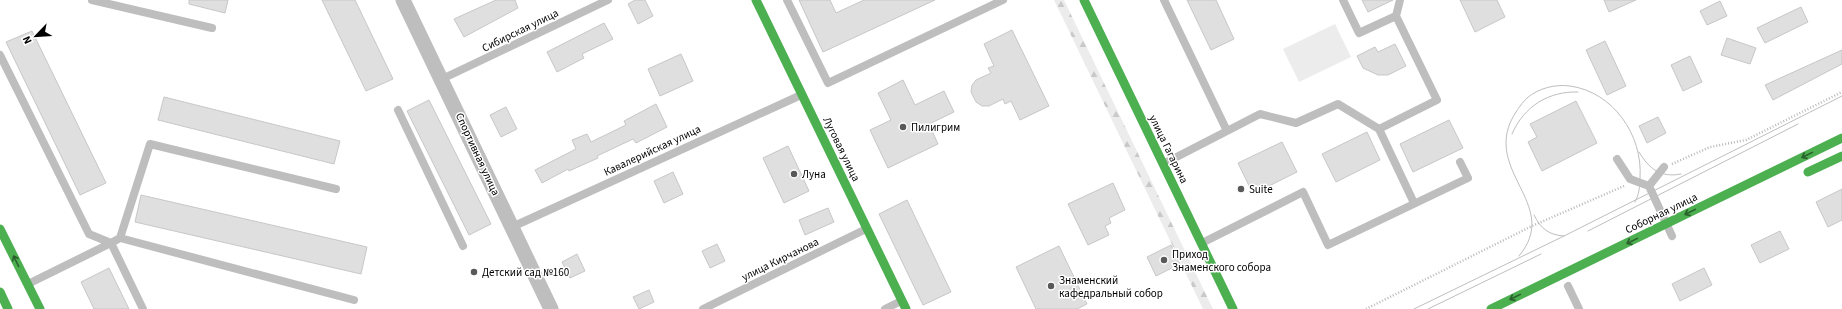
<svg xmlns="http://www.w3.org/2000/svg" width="1842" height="309" font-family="'Source Sans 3',sans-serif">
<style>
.green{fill:#ececec}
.forest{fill:url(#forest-firs)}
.building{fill:#dfdfdf;stroke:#c7c7c7}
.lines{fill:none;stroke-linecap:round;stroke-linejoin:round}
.path{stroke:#b9b9b9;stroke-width:2.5;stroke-dasharray:1 2;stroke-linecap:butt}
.lane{stroke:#bebebe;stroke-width:8}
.street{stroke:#bebebe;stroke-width:15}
.fast{stroke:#4caf50;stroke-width:9}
.tram{stroke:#bebebe;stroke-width:1}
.oneway{stroke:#2a602c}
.poi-dot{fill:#595959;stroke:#fff;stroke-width:1.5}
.labels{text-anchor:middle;stroke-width:3;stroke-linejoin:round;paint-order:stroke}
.street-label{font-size:11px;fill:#000;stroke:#fff}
.poi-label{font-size:11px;fill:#000;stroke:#fff;text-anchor:start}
</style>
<defs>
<pattern id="forest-firs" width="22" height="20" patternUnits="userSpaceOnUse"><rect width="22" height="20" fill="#ececec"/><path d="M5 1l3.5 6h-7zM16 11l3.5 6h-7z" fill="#c9c9c9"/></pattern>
</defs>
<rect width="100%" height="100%" fill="#fff"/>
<path class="green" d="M1335,24L1351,57L1299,82L1283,49Z"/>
<path class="forest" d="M1054,0H1064L1213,309H1203Z"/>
<path class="building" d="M189,0H228L225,13L189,4Z
M322,0H355L393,79L366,91Z
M496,0H515L518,8L464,37L454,19Z
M635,0H645L653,16L638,24L628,4Z
M799,0H830L836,13L864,0H935L823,52Z
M1187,0H1216L1234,39L1211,50Z
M1362,0H1393L1368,12Z
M1460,0H1497L1505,17L1475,32Z
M1604,0H1636L1609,12Z
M1720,1L1727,16L1707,25L1700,11Z
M1801,7L1808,22L1765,43L1757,28Z
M604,23L613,39L582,54L584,58L557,72L547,52Z
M1012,30L1049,106L1020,120L1011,101L1005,104L1003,99L989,106H982L976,102L971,92L972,85L976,80L991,73L988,68L994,66L984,44Z
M32,31L106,183L80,195L6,42Z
M1727,38L1756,48L1750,64L1721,55Z
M1605,41L1626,86L1607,95L1586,50Z
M1395,44L1406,66L1388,75H1378L1363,68L1357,56L1375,47L1378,52Z
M1842,50V64L1773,100L1765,85Z
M681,54L693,81L660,96L648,69Z
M1690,56L1702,82L1683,91L1671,65Z
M903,80L915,105L944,91L954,112L929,124L938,144L888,168L870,130L891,120L878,93Z
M164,97L340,141L334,164L158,120Z
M429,100L491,224L469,235L407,111Z
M1576,101L1597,143L1542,171L1528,142L1537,137L1530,124Z
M656,104L667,127L636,143L633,139L597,156L598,158L569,171L568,169L542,183L535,170L576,149L572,140L587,134L591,142L626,125L624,121Z
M506,107L517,129L501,137L490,115Z
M1658,117L1666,133L1647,143L1639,126Z
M1449,120L1463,148L1413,172L1400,144Z
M1367,132L1380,160L1336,182L1322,154Z
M1282,142L1297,172L1253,194L1238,163Z
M788,146L809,191L784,203L763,158Z
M673,172L683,194L664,203L654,181Z
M1113,183L1125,210L1109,218L1111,223L1105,226L1109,235L1088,245L1068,204Z
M1842,189V220L1828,227L1816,202Z
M141,195L367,247L361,274L135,222Z
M907,200L951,292L923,305L879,214Z
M828,208L834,222L805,235L799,220Z
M1780,231L1789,249L1760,263L1751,245Z
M717,244L725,261L710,268L702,251Z
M1171,245L1180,264L1156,276L1147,257Z
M1059,246L1087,304L1077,309H1036L1016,267Z
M577,254L585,271L570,278L562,262Z
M109,268L129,309H94L81,282Z
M1704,268L1712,285L1680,301L1672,284Z
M649,290L654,302L639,309L633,297Z"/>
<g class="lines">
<path class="path" d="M1672,164L1710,147L1746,140L1842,92
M1366,309L1532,226L1624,186"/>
<path class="lane" d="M92,0L212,28
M787,0L828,83L1003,0
M1164,0L1227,131
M1343,0L1359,33L1396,16
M0,55L89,234L111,243L28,284
M442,79L608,0
M398,110L463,246
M1379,129L1414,203
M1617,159L1630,179L1649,186
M1163,164L1260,114L1296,123L1338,104L1379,129L1437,100L1396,16L1400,0
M1664,167L1649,186L1672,236
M512,227L801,95
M120,238L354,300
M1202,243L1303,192L1328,245L1468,178L1460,162
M1568,286L1579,309
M143,309L111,243L120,238L150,144L336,189
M703,309L866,229
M885,309L901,301"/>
<path class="street" d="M403,0L551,309"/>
<path class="fast" d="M756,0L906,309
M1084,0L1233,309
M1808,172L1842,156
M0,229L40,309
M0,292L8,309
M1491,309L1842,138"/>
<path class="tram" d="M1512,134C1524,106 1549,91 1578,92
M1639,152C1649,169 1661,178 1681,174
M1534,215C1541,229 1549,235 1564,236
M1588,231L1798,124
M1519,256C1560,207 1489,175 1510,123C1514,114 1520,105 1527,98C1539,88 1555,84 1570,86C1613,92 1643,135 1640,178C1640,186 1639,195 1635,202
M1414,309L1564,236L1842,96
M1428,309L1541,254"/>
</g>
<defs><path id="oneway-shaft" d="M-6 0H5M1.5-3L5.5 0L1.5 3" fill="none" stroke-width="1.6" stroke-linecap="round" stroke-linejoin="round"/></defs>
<g class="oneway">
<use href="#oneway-shaft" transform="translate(1807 155) rotate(154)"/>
<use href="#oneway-shaft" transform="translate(1690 212) rotate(154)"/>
<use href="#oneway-shaft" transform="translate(1632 241) rotate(154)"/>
<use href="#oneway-shaft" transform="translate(16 261) rotate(-116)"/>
<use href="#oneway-shaft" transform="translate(1515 297) rotate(154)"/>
</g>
<g class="poi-dot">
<circle cx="903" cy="127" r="4"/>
<circle cx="794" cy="174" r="4"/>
<circle cx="1241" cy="189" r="4"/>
<circle cx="1164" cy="260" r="4"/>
<circle cx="474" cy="272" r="4"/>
<circle cx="1051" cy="286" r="4"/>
</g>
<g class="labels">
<g class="street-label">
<text transform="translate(520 30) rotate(-26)" y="4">Сибирская улица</text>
<text transform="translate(842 149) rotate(64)" y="4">Луговая улица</text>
<text transform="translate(1169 149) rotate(64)" y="4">улица Гагарина</text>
<text transform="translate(652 150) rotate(-25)" y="4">Кавалерийская улица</text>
<text transform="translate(478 154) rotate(65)" y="4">Спортивная улица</text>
<text transform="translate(1661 213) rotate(-26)" y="4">Соборная улица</text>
<text transform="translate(780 259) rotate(-26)" y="4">улица Кирчанова</text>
</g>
<g class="poi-label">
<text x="911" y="131">Пилигрим</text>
<text x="802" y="178">Луна</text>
<text x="1249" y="193">Suite</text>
<text x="1172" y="258">Приход<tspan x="1172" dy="13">Знаменского собора</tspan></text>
<text x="482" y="276">Детский сад №160</text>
<text x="1059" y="284">Знаменский<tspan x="1059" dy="13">кафедральный собор</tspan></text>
</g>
</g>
<g transform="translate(36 36) rotate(245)" stroke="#ffffff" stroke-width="3" paint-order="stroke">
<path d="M0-3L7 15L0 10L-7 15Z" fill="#000000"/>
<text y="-6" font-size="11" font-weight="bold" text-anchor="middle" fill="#000000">N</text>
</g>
</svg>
